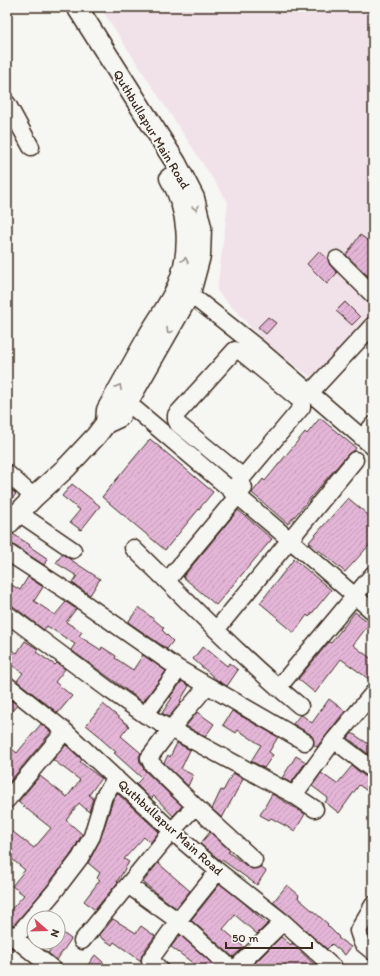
<svg xmlns="http://www.w3.org/2000/svg" width="380" height="976" font-family="Itim,sans-serif">
<style>
.built{fill:#f1e2ea}
.building{fill:url(#building-hatch);stroke:#3b2a1e}
.lines{fill:none;stroke-linecap:round;stroke-linejoin:round}
.minor-casing{stroke:#3b2a1e;stroke-width:19}
.major-casing{stroke:#3b2a1e;stroke-width:23}
.minor{stroke:#f6f6f2;stroke-width:16}
.major{stroke:#f6f6f2;stroke-width:20}
.oneway{stroke:#989088}
.labels{text-anchor:middle;stroke-width:4;stroke-linejoin:round;paint-order:stroke}
.street-label{font-size:13px;fill:#3b2a1e;stroke:#f6f6f2}
</style>
<defs>
<pattern id="building-hatch" width="6" height="6" patternUnits="userSpaceOnUse"><rect width="6" height="6" fill="#e4b5d7"/><path d="M-1 1l2-2M0 6l6-6M5 7l2-2" fill="none" stroke="#c49cb8"/></pattern>
</defs>
<rect width="100%" height="100%" fill="#f6f6f2"/>
<filter id="ink" filterUnits="userSpaceOnUse"><feTurbulence type="fractalNoise" baseFrequency=".025" numOctaves="2"/><feDisplacementMap in="SourceGraphic" scale="8" xChannelSelector="R" yChannelSelector="G"/><feConvolveMatrix kernelMatrix="1 2 1 2 8 2 1 2 1" color-interpolation-filters="sRGB"/></filter>
<g filter="url(#ink)">
<path class="built" d="M100,7H373V331L317,382L266,343L217,291L228,202Z"/>
<path class="building" d="M360,235L373,244V270L368,276L346,255Z
M319,251L328,259L330,265L337,273L327,284L307,264Z
M345,302L360,317L352,325L336,311Z
M268,317L276,323L266,334L258,327Z
M320,418L356,448L354,451L348,454L288,524L252,493L263,479L265,481L305,432L307,434Z
M150,439L213,492L165,550L102,497Z
M72,484L100,506L81,530L70,522L80,510L62,496Z
M7,486L16,494L7,505Z
M348,498L373,519V541L345,572L309,542Z
M238,510L272,539L216,605L183,577Z
M13,534L30,545L29,546L48,559L44,565L12,544L7,543V536Z
M62,554L100,579L90,595L72,583L77,576L56,563Z
M294,559L331,590L309,617L307,615L294,633L277,619L278,618L260,603Z
M28,577L43,587L34,601L55,615L66,602L76,609L66,622L82,632L79,636L101,650L102,647L116,656L115,658L133,670L143,655L166,671L143,702L71,650L75,644L47,626L44,630L13,606L7,605V582L20,590Z
M139,607L164,628L162,630L173,641L167,649L128,622Z
M355,612L370,623L353,645L373,660V682L341,659L315,693L298,679L329,642L331,643Z
M25,641L38,649L36,652L55,665L57,663L65,669L55,682L72,696L58,713L17,681L23,673L7,662V648L17,653Z
M203,646L227,666L229,663L238,670L227,686L217,680L193,659Z
M182,681L189,686L180,701L181,702L169,717L162,713L172,698L170,697Z
M7,697L17,705L7,718Z
M329,699L345,711L317,747L314,745L313,738L310,734L293,724L300,715H302L312,723Z
M103,704L129,726L121,736L141,753L139,757L140,762L145,771L182,806L173,816L154,796L151,799L136,784L142,778L114,753L116,752L101,739L102,738L86,725Z
M232,711L278,737L269,752L273,755L264,768L251,761L261,745L238,730L236,733L223,725Z
M197,712L214,724L205,737L186,726Z
M41,724L51,732L7,785V745L17,753Z
M352,733L373,747V758L348,738Z
M177,743L190,750L181,769L193,775L188,786L164,763L168,755L170,757Z
M66,745L82,760L80,762L101,778L89,795L93,798L89,812L79,803L66,820L82,834L72,853L47,886L14,925L7,923V914L24,895L12,886L25,870L7,855V841L13,832L34,848L51,828L18,802L40,776L67,797L80,780L53,760Z
M296,756L306,762L291,783L282,778Z
M352,766L367,778L373,779V795L359,785L339,813L325,802L328,798L312,786L321,773L337,784Z
M233,773L243,779L222,818L212,809L221,790L223,791Z
M117,793L159,832L150,843L144,837L124,859L129,862L117,882H118L95,910L84,901L100,880L97,878L100,873L88,863L100,840L113,800Z
M272,794L305,814L295,831L271,818L269,820L260,815Z
M210,832L230,851L228,852L248,867L252,869L260,867L266,871L257,885L222,860L221,861L200,844Z
M158,863L190,891L176,908L157,894L143,882Z
M220,884L244,903L267,924L257,934L235,915L223,929L244,947L233,957L191,920Z
M287,885L299,895L298,898L328,924L327,925L339,937L338,938L351,947L345,955L332,944L327,949L273,902Z
M113,919L136,933L141,926L155,936L142,954L141,961L114,942L112,945L99,936Z
M63,933L71,939L57,960L48,953L56,942H58V939Z
M180,935L218,969H201L171,947Z
M281,937L291,945L292,943L319,969H249Z
M7,944L13,949L7,956Z
M95,955L104,963L99,969H85Z"/>
<g class="lines">
<defs>
<path id="minor" d="M7,103L31,147
M337,259L373,295
M181,287L258,348L373,447
M310,393L373,325
M128,403L290,540L371,610
M362,438L373,425
M7,473L34,497
M231,491L243,477L302,407V402L241,352L235,350L176,415V420L178,424L243,477
M19,513L73,550
M133,548C188,601 241,658 300,706
M7,552L70,593L179,669L305,742
M167,581L244,488
M7,614L109,690L145,715L294,795L315,809
M216,630L355,460
M7,685L65,731L184,842L218,871L283,922L335,969
M278,688L373,574
M145,715L179,669
M334,740L373,770
M294,795L334,740L373,693
M7,800L65,731
M195,806L152,764L149,758L170,730L207,686
M128,885L178,921L232,969
M373,905L358,931L362,943L373,952
M7,932L53,969
M15,938L54,892L80,858L92,836L104,796L116,778
M82,941L172,831L195,806L254,860
M160,969L150,960L178,921L218,871
M235,969L283,922"/>
<path id="major" d="M106,423L107,410C121,385 135,360 149,335C158,320 172,300 178,285C192,251 189,209 170,178
M7,525L34,497L67,467L96,436L106,423L119,417L190,293L200,256L201,227L194,198L176,163L77,7"/>
</defs>
<use href="#minor" class="minor-casing"/>
<use href="#major" class="major-casing"/>
<use href="#minor" class="minor"/>
<use href="#major" class="major"/>
</g>
<defs><path id="oneway-chevron" d="M-2-3.5L2.5 0L-2 3.5" fill="none" stroke-width="1.6" stroke-linecap="round" stroke-linejoin="round"/></defs>
<g class="oneway">
<use href="#oneway-chevron" transform="translate(196 208) rotate(76)"/>
<use href="#oneway-chevron" transform="translate(185 260) rotate(-78)"/>
<use href="#oneway-chevron" transform="translate(169 331) rotate(120)"/>
<use href="#oneway-chevron" transform="translate(119 387) rotate(-60)"/>
</g>
</g>
<g class="labels">
<g class="street-label">
<text transform="translate(152 129) rotate(59)" y="5">Quthbullapur Main Road</text>
<text transform="translate(171 827) rotate(42)" y="5">Quthbullapur Main Road</text>
</g>
</g>
<rect width="380" height="976" fill="none" stroke="#f6f6f2" stroke-width="24"/>
<rect x="12" y="12" width="356" height="952" fill="none" stroke="#3b2a1e" stroke-width="1.5" filter="url(#ink)"/>
<g transform="translate(46 930) rotate(110)"><circle r="19" fill="#f6f6f2" stroke="#aba49d"/>
<path d="M0-3L7 15L0 10L-7 15Z" fill="#d1495b"/>
<text y="-6" font-size="11" font-weight="bold" text-anchor="middle" fill="#3b2a1e">N</text>
</g>
<path d="M226 942v6h86v-6" fill="none" stroke="#3b2a1e" stroke-width="2"/>
<text x="232" y="942" font-size="12" fill="#3b2a1e" stroke="#f6f6f2" stroke-width="3" paint-order="stroke">50 m</text>
</svg>
